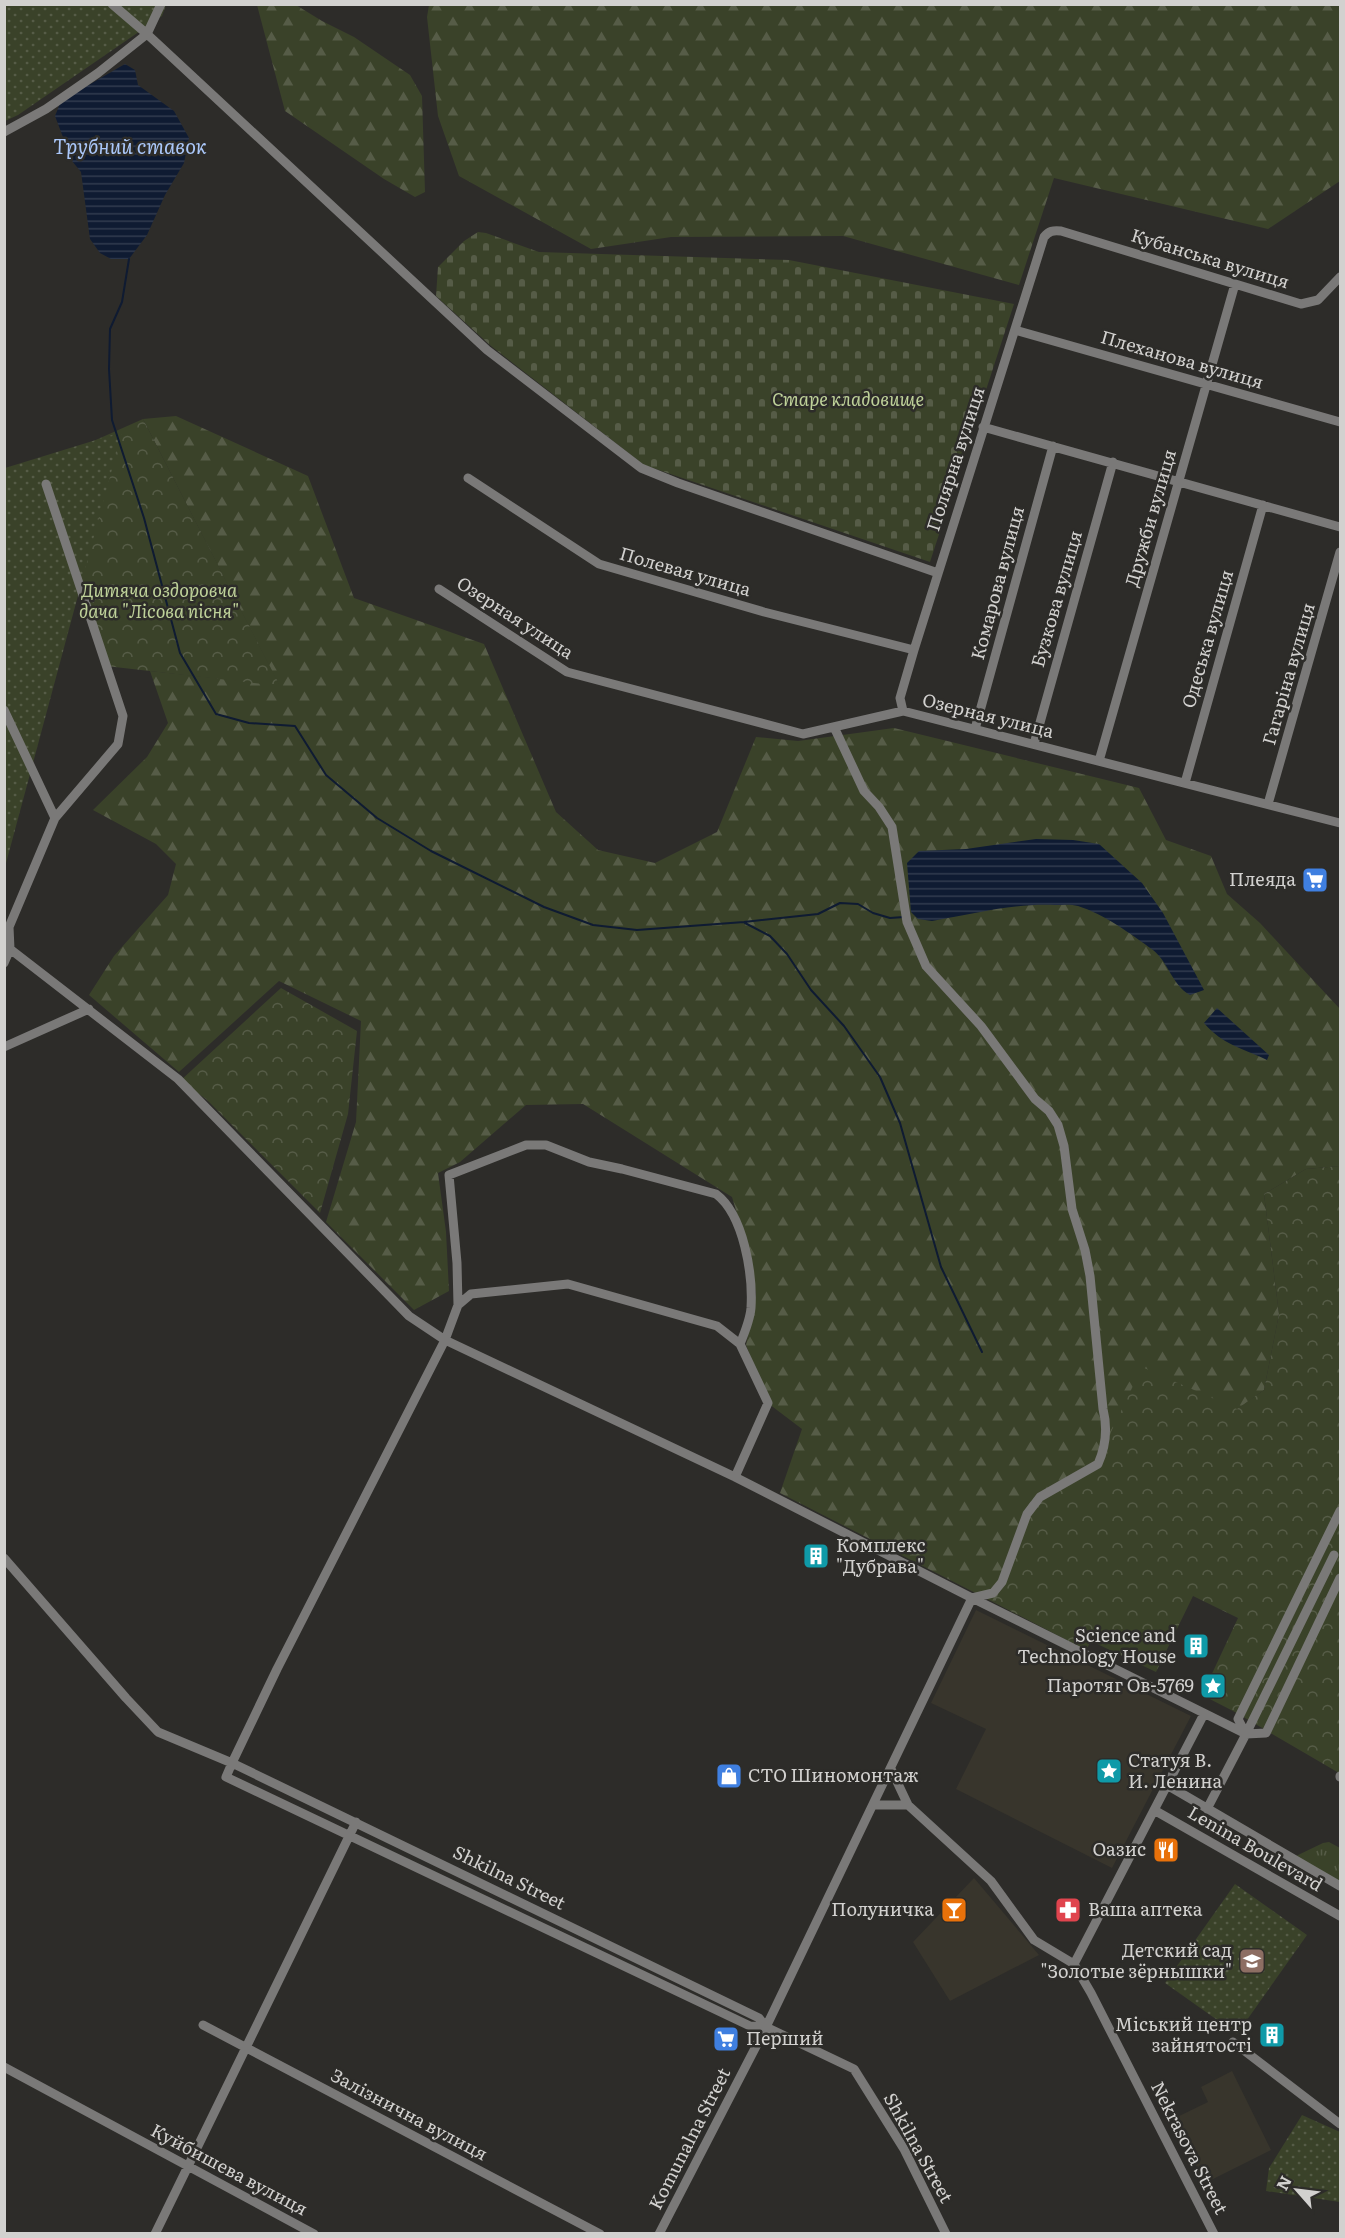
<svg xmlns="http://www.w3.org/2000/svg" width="1345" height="2238" font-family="Literata,serif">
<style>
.built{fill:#38352c}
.grass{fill:url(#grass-tufts)}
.forest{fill:url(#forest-firs)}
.cemetery{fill:url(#cemetery-stones)}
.park{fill:url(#park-crowns)}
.garden{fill:url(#garden-dots)}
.water{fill:url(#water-rules)}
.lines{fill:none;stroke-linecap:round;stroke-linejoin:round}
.stream{stroke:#0f1b32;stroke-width:2}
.minor{stroke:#7a7978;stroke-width:9}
.labels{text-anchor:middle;stroke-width:5;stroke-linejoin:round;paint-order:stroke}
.street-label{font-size:18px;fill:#d2d1cf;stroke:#2d2c29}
.park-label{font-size:18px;font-style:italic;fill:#bed199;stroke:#2d2c29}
.poi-label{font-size:18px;fill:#d2d1cf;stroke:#2d2c29;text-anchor:end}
.water-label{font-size:20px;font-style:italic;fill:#aac7f9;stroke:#2d2c29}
</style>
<defs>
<pattern id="grass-tufts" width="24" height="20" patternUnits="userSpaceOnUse" patternTransform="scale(1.5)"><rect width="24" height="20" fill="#3a4229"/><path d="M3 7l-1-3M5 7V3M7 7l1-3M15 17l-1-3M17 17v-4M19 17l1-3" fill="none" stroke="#565c47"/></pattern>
<pattern id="forest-firs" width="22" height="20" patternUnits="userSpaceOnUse" patternTransform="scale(1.5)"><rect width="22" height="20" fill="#3a4229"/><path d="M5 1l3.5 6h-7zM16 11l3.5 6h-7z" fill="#565c47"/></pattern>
<pattern id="cemetery-stones" width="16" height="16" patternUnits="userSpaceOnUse" patternTransform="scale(1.5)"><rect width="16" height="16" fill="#3a4229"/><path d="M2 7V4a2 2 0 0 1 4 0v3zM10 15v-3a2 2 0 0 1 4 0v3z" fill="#565c47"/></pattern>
<pattern id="park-crowns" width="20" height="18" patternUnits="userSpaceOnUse" patternTransform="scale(1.5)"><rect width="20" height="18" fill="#3a4229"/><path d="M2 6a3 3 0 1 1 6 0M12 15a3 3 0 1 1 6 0" fill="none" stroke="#565c47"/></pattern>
<pattern id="garden-dots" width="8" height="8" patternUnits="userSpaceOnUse" patternTransform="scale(1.5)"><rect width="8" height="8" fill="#3a4229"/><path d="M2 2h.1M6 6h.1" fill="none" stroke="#565c47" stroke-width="1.8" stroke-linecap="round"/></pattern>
<pattern id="water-rules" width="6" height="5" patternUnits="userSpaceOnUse" patternTransform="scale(1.5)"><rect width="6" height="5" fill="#0f1b32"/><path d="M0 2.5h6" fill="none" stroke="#313b4f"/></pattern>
</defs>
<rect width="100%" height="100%" fill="#2d2c29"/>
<path class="built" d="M976,1610L1191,1716L1112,1868L956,1789L986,1729L931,1703Z
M974,1878L1039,1955L950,2001L913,1942Z
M1232,2071L1271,2150L1205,2183L1173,2119L1208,2102L1201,2087Z"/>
<path class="grass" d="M1329,1842L1340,1848V1882L1296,1856L1323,1843Z"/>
<path class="forest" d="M257,5H296L322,21L354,37L410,75L422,96L425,192L415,197L384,179L285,111Z
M429,5H1340V181L1268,229L1054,178L1019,285L843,236L671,237L591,249L459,176L438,116L427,17Z
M176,416L308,476L354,598L484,644L556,812L598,850L655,863L717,832L756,737L798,741L894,728L1139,788L1166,840L1211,856L1227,894L1260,923L1340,1009V1166L1306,1169L1264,1194L1279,1314L1264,1390L1238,1409L1100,1464L1024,1527L995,1603L780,1493L802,1429L769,1404L746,1345L756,1293L745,1240L732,1197L583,1104L526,1105L460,1162L438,1173L446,1232L449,1291L414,1310L326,1222L356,1122L361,1021L279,981L179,1072L89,995L114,956L168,895L176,864L156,844L93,810L147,757L168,723L150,671L279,685L143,419Z"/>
<path class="cemetery" d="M478,232L486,233L539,252L789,260L1014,304L930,562L644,465L491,346L436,296L438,267L464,241Z"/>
<path class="park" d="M143,419L280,686L106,666L44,463Z
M281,988L357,1031L348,1114L320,1213L206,1099L180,1081Z
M1340,1166V1771L1339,1773L1233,1711L1202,1695L1238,1618L1193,1596L1156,1672L1091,1641L1086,1650L995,1603L1024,1527L1038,1504L1100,1464L1111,1432L1142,1367L1237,1409L1264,1390L1279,1314L1264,1194L1306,1169Z"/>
<path class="garden" d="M4,5H166L162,16L18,115L5,121Z
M122,432L5,867V468Z
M1235,1884L1307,1935L1237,2034L1165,1983Z
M1302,2115L1340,2132V2202L1266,2191L1269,2168Z"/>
<path class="water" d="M125,64L135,70L138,85L174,111L189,138L184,163L165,195L147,235L129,259H111L100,253L90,239L81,172L72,161L55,116L61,101Z
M1036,839L1073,840L1099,844L1142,883L1163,913L1204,990L1190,995C1172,985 1169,963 1153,950C1131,934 1104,914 1078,906C1071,904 1062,905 1055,905C1013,903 973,914 932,921L918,919L911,912L907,863L919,851L966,849Z
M1217,1008L1269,1055L1267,1060C1242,1048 1223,1045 1204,1023Z"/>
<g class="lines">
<path class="stream" d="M129,259L122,302L110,329L109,369L112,420L144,518L180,653L216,714L249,723L295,726L326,775L377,818L431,851L544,907L593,925L637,930L744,922L818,914L840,903L858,904L873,913L890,918L904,917
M745,923L770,936L787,954L811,990L844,1026L880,1077L900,1123L941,1267L982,1352"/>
<path class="minor" d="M112,4L147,34L487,350L641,468L678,483L938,573
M4,132L46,109L98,73L147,34L161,4
M1015,330L1340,422
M983,427L1340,527
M468,478L599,564L764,612L914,650
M439,589L567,672L803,734L903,711L1340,823
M4,710L55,818
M903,711L900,698L914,650L1044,237C1049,231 1053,230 1061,231L1301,304L1318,300L1340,277
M834,727L864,791L879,807L892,827L907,922L926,966L981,1026L1035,1099L1049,1111L1058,1125L1064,1146L1072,1209L1085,1250L1090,1276L1103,1409C1108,1429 1106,1446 1098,1464L1040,1497L1027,1514L1002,1582L993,1593L972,1598
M975,729L1053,446
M1034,744L1113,462
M1099,761L1235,284
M1185,783L1263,505
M1268,804L1340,552
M10,949L178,1079L409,1316L445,1340L735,1477L972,1598L766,2027L659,2234
M4,963L10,949L9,927L55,818L118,744L123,716L46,484
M4,1047L89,1009
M458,1305L457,1263L449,1175L526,1145H546L589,1162L622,1169L716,1194C744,1215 753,1275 751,1308C750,1320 745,1332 740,1344
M735,1477L768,1403L740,1344L717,1326L568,1284L471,1294L458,1305L445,1340L277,1669L232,1763L759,2018L766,2027
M1340,1511L1238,1719L1246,1734L1266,1733L1340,1578
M4,1558L126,1698L158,1732L232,1763L226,1777L750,2026L766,2027L854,2069L904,2149L946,2234
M972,1598L1246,1734L1207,1809
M1246,1734L1334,1555
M891,1769L908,1805
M1340,1777V1776
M1167,1785L1340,1886
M874,1805H908L991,1881L1034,1940L1074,1964L1091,1993L1214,2234
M1154,1810L1340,1916
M1074,1964L1204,1714
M203,2025L600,2234
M1233,2042L1340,2124
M4,2067L314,2234
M155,2234L356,1822"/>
</g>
<defs>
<symbol id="supermarket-square" viewBox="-11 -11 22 22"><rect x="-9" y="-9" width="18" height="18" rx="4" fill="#3f7fe0" stroke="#2d2c29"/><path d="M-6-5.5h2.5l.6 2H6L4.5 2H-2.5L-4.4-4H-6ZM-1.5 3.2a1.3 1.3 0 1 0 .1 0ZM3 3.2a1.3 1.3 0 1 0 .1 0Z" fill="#fff"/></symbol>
<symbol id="building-square" viewBox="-11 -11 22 22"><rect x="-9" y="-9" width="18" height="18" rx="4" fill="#0f9aa8" stroke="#2d2c29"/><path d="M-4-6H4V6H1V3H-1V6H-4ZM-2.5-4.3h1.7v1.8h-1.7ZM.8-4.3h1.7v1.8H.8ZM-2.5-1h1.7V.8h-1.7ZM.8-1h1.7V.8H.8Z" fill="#fff"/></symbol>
<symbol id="sight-square" viewBox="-11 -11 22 22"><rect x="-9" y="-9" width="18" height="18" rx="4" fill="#0f9aa8" stroke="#2d2c29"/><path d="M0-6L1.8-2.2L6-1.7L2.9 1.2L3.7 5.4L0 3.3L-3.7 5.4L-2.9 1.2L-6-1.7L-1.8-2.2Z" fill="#fff"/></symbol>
<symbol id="shop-square" viewBox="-11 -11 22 22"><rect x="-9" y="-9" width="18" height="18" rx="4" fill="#3f7fe0" stroke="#2d2c29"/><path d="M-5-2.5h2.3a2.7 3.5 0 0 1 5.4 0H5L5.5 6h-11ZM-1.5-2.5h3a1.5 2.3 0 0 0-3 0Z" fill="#fff"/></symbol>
<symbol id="restaurant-square" viewBox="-11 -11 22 22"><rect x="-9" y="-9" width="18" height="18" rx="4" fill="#e8710a" stroke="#2d2c29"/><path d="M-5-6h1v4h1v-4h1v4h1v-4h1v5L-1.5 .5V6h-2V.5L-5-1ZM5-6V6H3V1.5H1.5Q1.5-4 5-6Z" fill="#fff"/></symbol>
<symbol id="bar-square" viewBox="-11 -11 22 22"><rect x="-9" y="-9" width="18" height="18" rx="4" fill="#e8710a" stroke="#2d2c29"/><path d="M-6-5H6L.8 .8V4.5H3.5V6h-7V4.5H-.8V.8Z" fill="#fff"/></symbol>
<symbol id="pharmacy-square" viewBox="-11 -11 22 22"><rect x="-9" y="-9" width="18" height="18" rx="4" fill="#e0444e" stroke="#2d2c29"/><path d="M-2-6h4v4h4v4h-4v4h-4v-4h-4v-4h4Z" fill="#fff"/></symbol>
<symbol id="school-square" viewBox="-11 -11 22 22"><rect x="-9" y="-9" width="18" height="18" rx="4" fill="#8d6e63" stroke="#2d2c29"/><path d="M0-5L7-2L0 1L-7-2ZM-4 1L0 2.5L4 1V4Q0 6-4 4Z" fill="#fff"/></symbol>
</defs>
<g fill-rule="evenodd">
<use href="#supermarket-square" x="1300" y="865" width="30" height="30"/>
<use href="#building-square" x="801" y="1541" width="30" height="30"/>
<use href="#building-square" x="1181" y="1631" width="30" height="30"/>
<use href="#sight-square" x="1198" y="1671" width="30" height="30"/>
<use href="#sight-square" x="1094" y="1756" width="30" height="30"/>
<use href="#shop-square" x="714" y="1761" width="30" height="30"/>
<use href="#restaurant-square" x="1151" y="1835" width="30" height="30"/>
<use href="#bar-square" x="939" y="1895" width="30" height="30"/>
<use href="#pharmacy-square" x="1053" y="1895" width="30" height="30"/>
<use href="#school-square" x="1237" y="1946" width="30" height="30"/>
<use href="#building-square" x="1257" y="2020" width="30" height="30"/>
<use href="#supermarket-square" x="711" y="2024" width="30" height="30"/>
</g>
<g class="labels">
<g class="street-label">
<text transform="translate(1210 259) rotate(17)" y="6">Кубанська вулиця</text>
<text transform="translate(1182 360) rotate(16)" y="6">Плеханова вулиця</text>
<text transform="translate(956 459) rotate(-72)" y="6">Полярна вулиця</text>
<text transform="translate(1151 518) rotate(-74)" y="6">Дружби вулиця</text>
<text transform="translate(685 572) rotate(16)" y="6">Полевая улица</text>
<text transform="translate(998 583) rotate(-75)" y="6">Комарова вулиця</text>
<text transform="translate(1057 599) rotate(-74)" y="6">Бузкова вулиця</text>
<text transform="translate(515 618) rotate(33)" y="6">Озерная улица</text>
<text transform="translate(1208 639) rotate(-74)" y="6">Одеська вулиця</text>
<text transform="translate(1289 674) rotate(-74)" y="6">Гагаріна вулиця</text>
<text transform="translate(988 716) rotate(14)" y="6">Озерная улица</text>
<text transform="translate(1255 1849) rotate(30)" y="6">Lenina Boulevard</text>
<text transform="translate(509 1878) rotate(26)" y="6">Shkilna Street</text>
<text transform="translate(409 2115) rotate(28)" y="6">Залізнична вулиця</text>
<text transform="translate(690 2139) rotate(-63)" y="6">Komunalna Street</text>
<text transform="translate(918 2148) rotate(61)" y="6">Shkilna Street</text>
<text transform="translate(1189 2148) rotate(63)" y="6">Nekrasova Street</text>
<text transform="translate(229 2170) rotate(28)" y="6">Куйбишева вулиця</text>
</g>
<g class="park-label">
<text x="848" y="406">Старе кладовище</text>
<text x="159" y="597">Дитяча оздоровча<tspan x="159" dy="21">дача "Лісова пісня"</tspan></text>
</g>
<g class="poi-label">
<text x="1296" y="886">Плеяда</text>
<text x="836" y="1552" text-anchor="start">Комплекс<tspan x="836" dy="21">"Дубрава"</tspan></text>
<text x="1176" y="1642">Science and<tspan x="1176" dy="21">Technology House</tspan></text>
<text x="1194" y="1692">Паротяг Ов-5769</text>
<text x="1128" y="1767" text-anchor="start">Статуя В.<tspan x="1128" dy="21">И. Ленина</tspan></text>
<text x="748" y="1782" text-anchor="start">СТО Шиномонтаж</text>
<text x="1146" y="1856">Оазис</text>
<text x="934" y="1916">Полуничка</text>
<text x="1088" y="1916" text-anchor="start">Ваша аптека</text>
<text x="1232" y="1957">Детский сад<tspan x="1232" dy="21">"Золотые зёрнышки"</tspan></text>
<text x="1252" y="2031">Міський центр<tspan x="1252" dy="21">зайнятості</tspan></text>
<text x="746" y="2045" text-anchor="start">Перший</text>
</g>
<g class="water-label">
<text x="130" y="154">Трубний ставок</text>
</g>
</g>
<rect width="1345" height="2238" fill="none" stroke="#d2d1cf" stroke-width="12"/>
<g transform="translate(1297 2190) rotate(298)" stroke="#2d2c29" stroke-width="4.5" paint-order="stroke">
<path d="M0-4.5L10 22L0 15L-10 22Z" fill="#d2d1cf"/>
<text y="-9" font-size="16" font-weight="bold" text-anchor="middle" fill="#d2d1cf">N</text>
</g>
</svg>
